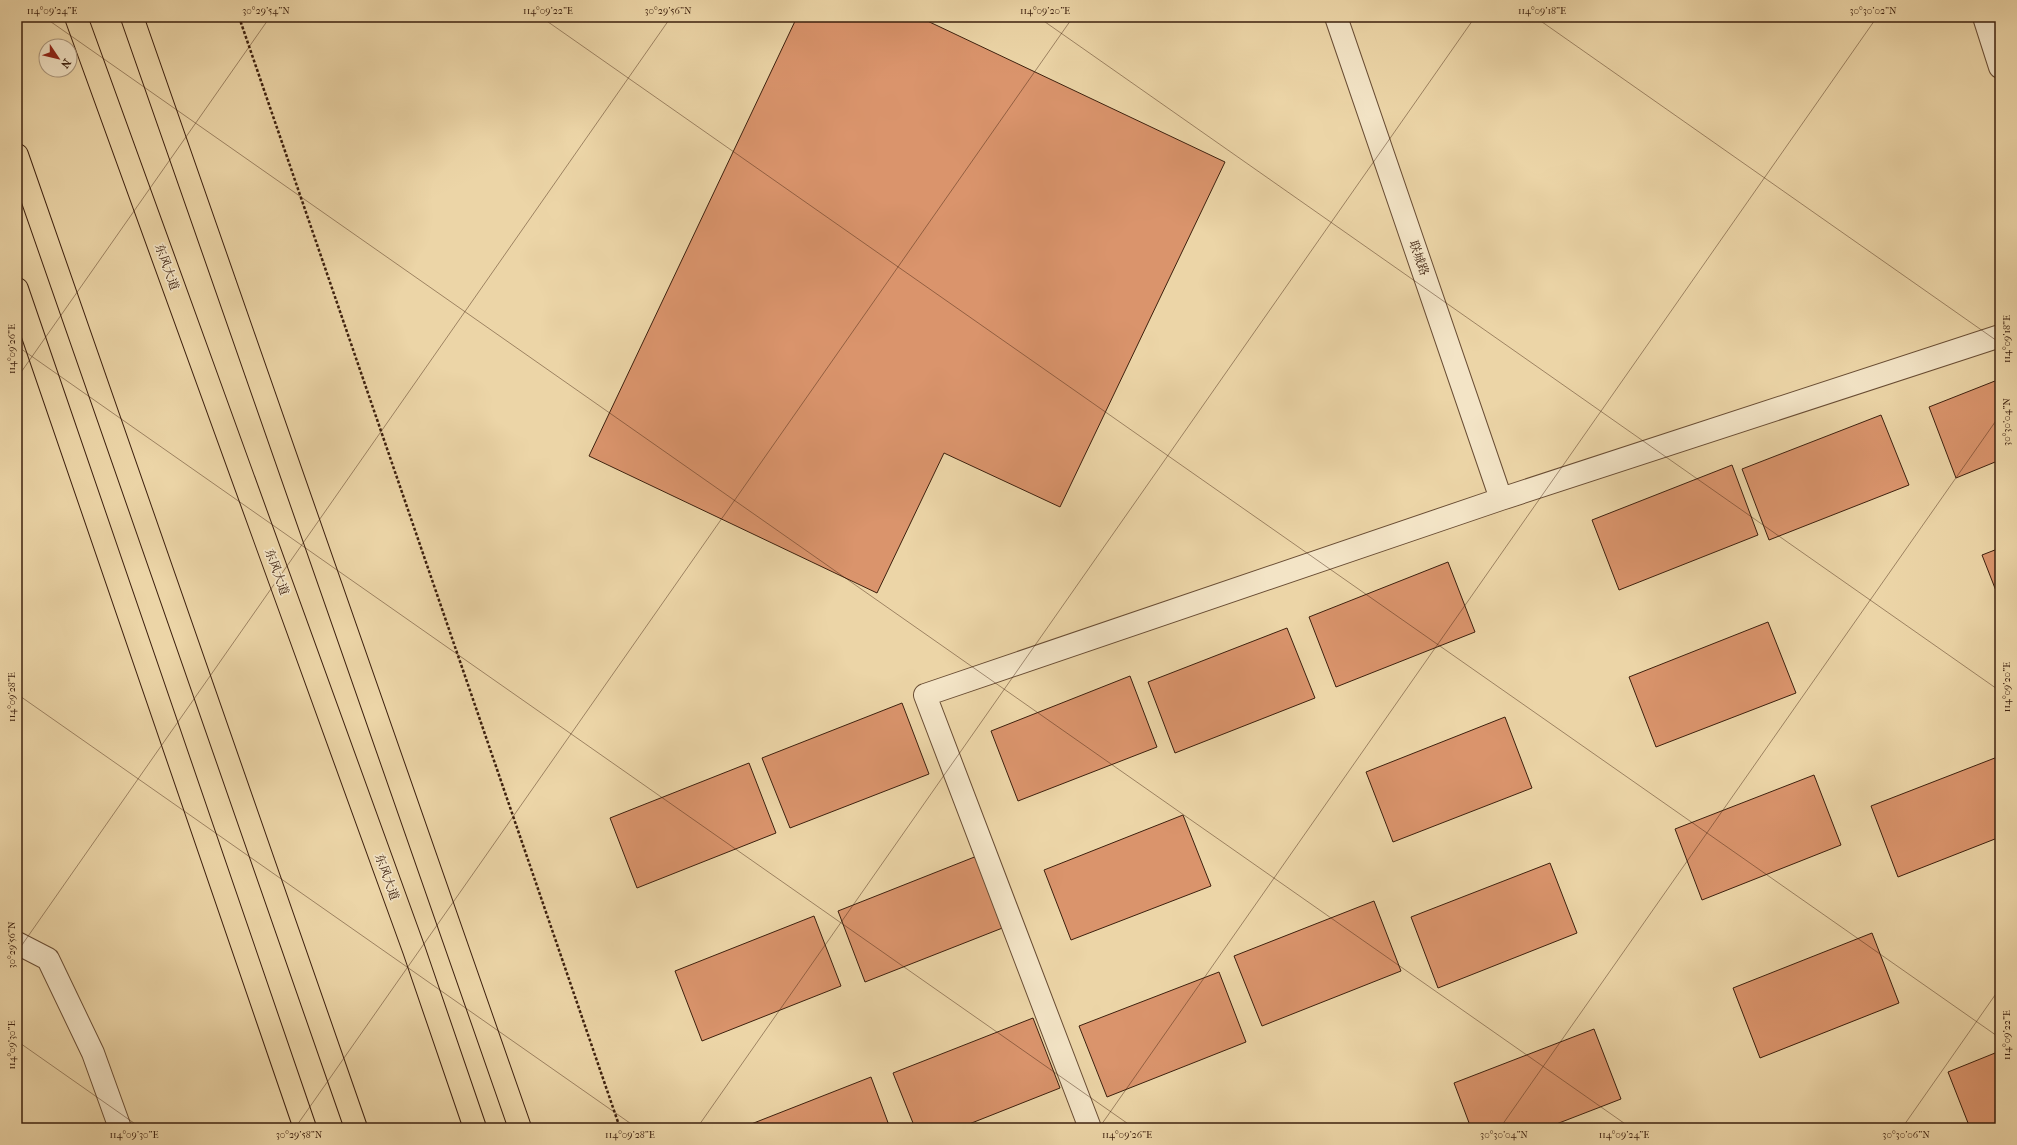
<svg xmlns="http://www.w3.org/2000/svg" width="2017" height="1145" font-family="'IM FELL French Canon','Noto Serif SC',serif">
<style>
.building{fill:#da946c;stroke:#3d200e}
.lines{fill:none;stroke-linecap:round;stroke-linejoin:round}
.minor-casing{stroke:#694d34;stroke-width:24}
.major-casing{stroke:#3d200e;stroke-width:24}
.highway-casing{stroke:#3d200e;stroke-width:24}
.path{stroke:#3d200e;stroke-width:2.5;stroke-dasharray:3 2;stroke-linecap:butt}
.minor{stroke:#f3e4c6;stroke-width:22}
.major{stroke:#ecd5a7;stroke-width:22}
.highway{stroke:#ecd5a7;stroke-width:22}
.ticks{fill:none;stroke:#3d200e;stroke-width:1;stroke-opacity:0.45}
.labels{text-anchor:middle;stroke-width:3.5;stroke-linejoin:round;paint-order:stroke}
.street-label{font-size:12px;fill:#3d200e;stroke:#f3e4c6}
.neatline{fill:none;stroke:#3d200e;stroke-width:1.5}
.ticks-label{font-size:10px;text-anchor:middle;fill:#3d200e}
</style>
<rect width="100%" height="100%" fill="#ecd5a7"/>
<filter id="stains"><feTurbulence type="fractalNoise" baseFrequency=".005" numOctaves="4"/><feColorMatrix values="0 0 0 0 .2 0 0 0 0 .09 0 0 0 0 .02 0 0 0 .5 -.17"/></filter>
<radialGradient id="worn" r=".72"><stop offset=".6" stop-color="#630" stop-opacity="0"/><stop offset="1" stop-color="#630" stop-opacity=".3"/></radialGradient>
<path class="building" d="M797,17H919L1225,162L1060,507L944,453L877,593L589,456Z
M2000,379V460L1956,478L1929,407Z
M1881,415L1909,485L1769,540L1742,469Z
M1732,465L1758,535L1619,590L1592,520Z
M2000,548V601L1982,555Z
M1448,562L1475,632L1336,687L1309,617Z
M1768,622L1796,693L1656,747L1629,677Z
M1287,628L1315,698L1175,753L1148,682Z
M1130,676L1157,747L1018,801L991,731Z
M902,703L929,774L790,828L762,758Z
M1505,717L1532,788L1393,842L1366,772Z
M2000,756V837L1898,877L1871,806Z
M749,763L776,833L637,888L610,818Z
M1814,775L1841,845L1702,900L1675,829Z
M1183,815L1211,886L1071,940L1044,870Z
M977,856L1005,927L865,982L838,911Z
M1550,863L1577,933L1438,988L1411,917Z
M1374,901L1401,971L1262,1026L1234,956Z
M814,916L841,986L702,1041L675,971Z
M1872,933L1899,1003L1760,1058L1733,988Z
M1219,972L1246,1042L1107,1097L1079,1026Z
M1033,1018L1060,1088L959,1128H915L893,1073Z
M1594,1029L1621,1099L1546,1128H1471L1454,1083Z
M2000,1051V1128H1970L1948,1072Z
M871,1077L890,1128H741Z"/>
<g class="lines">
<defs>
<path id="minor" d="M1336,17L1501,499
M1984,17L2000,67
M17,943L48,959L93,1053L120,1128
M1090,1128L925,695L1501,499L2000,336"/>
<path id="major" d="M132,17L520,1128
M17,289L305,1128"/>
<path id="highway" d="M76,17L414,950L475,1128
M17,155L356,1128"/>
</defs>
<use href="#minor" class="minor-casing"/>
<use href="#major" class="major-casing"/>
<use href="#highway" class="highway-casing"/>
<path class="path" d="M239,17L620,1128"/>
<use href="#minor" class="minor"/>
<use href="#major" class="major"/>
<use href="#highway" class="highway"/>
</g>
<path class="ticks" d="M44,17L1631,1128M541,17L2000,1038M1038,17L2000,691M1535,17L2000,343M17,346L1134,1128M17,378L270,17M17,694L637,1128M17,952L671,17M17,1041L141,1128M295,1128L1073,17M697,1128L1475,17M1099,1128L1877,17M1500,1128L2000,415M1902,1128L2000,988"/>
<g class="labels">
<g class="street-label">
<text transform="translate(1419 258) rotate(71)" y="4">联城路</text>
<text transform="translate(167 267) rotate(70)" y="4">东风大道</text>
<text transform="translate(277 572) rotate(70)" y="4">东风大道</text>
<text transform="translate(387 877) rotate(70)" y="4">东风大道</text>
</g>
</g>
<rect width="2017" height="1145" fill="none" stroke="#ecd5a7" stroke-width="44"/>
<g transform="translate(58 58) rotate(125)"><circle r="19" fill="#f3e4c6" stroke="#aa967c"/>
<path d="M0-3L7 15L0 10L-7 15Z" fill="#8f2418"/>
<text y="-6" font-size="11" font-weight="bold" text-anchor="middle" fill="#3d200e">N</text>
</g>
<rect x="22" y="22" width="1973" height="1101" class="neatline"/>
<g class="ticks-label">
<text x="52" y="14">114°09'24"E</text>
<text x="266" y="14">30°29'54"N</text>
<text x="548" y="14">114°09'22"E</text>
<text x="668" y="14">30°29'56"N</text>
<text x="1045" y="14">114°09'20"E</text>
<text x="1542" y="14">114°09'18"E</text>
<text x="1873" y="14">30°30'02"N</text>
<text transform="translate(2006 339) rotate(-90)" y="4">114°09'18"E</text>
<text transform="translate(11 349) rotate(-90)" y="4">114°09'26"E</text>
<text transform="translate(2006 422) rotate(-90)" y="4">30°30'04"N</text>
<text transform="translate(2006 687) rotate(-90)" y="4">114°09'20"E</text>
<text transform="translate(11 697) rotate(-90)" y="4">114°09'28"E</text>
<text transform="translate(11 945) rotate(-90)" y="4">30°29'56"N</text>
<text transform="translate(2006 1035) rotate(-90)" y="4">114°09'22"E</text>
<text transform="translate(11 1045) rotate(-90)" y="4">114°09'30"E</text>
<text x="134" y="1138">114°09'30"E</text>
<text x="299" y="1138">30°29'58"N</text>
<text x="630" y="1138">114°09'28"E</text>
<text x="1127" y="1138">114°09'26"E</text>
<text x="1504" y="1138">30°30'04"N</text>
<text x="1624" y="1138">114°09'24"E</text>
<text x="1906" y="1138">30°30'06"N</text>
</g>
<rect width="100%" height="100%" filter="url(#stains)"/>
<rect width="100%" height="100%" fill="url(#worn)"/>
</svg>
